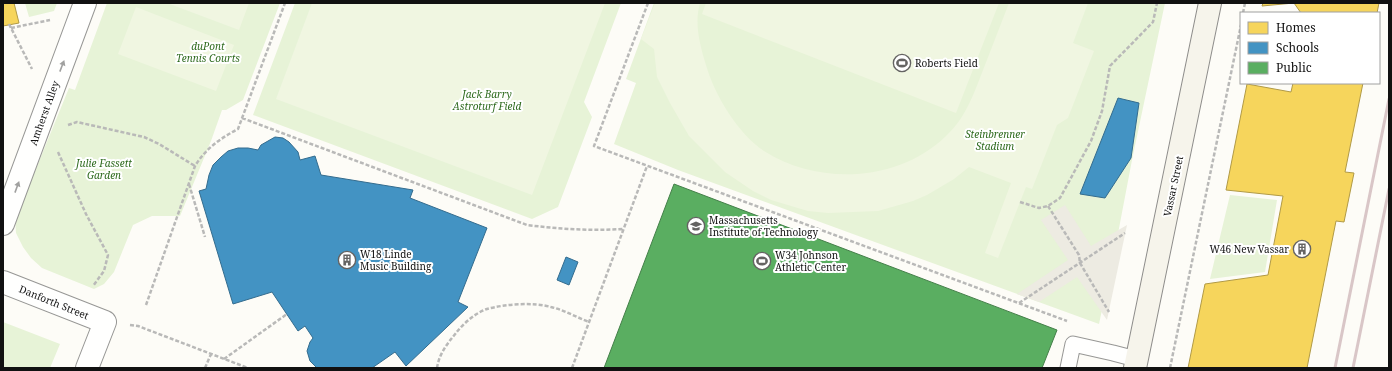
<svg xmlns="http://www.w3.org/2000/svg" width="1392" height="371" font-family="'Noto Serif',serif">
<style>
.green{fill:#e7f3d7}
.pitch{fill:#f0f6e1}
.plaza{fill:#edebe2}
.homes{fill:#f6d55c;stroke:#b19a46}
.schools{fill:#4393c3;stroke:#346c8e}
.public{fill:#5aae61;stroke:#447f49}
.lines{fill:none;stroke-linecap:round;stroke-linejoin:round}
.lane-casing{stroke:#979795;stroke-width:17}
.street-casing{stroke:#979795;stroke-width:24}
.secondary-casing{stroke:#8e8d8b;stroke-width:24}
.path{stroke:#b9b9b8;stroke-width:2.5;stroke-dasharray:4 2;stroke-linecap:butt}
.lane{stroke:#fffffe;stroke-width:15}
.street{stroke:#fffffe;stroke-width:22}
.secondary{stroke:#f6f4eb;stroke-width:22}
.rail{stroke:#d9c6c7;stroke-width:3}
.oneway{fill:#a0a09f}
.labels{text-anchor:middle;stroke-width:4;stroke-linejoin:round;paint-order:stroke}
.park-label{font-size:10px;font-style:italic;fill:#2f6b1f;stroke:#fff}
.poi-label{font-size:10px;fill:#111;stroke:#fff;text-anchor:start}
.street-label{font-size:10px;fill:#111;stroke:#fff}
</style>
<rect width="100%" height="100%" fill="#fdfcf7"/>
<path class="green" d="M25,3H57L54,11L29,17Z
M107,3H280L243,100L226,110H222L211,141L180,216H152L133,225L114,272L104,284L94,289L42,268L31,258L23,247L16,233L15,220L69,88L75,90Z
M295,3H621L584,102L592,117L558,207L532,219L253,115Z
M654,3H1165L1132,160L1116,244L1099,324L678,170L614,144L636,83L626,79Z
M1230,195L1277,200L1265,272L1210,279Z
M3,322L60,344L50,368H3Z"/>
<path class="pitch" d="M167,3H249L239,30Z
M312,3H605L532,195L276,99Z
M655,3H700C694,24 700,45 706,65C714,94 738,134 764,151C819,186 899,182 946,136C967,117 975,90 985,65C993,44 1001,24 1009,3H1088L1073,43L1094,51L1068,118L1057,125L1032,189L1026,187L998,258L985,253L1011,183L969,167L954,179L927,195L913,201L878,211L828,213L808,211L771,200L753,191L725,172L689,136L670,103L657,77L654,49L641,39Z
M706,3H999L956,113L702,14Z
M136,7L234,45L216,91L118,54Z"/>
<path class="plaza" d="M1065,205L1091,246L1127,225L1107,320L1077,277L1039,302L1017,294L1068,260L1041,220Z"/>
<path class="homes" d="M3,3H14L19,23L3,26Z
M1263,3H1379L1377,13H1301L1294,3L1262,6Z
M1293,83H1363L1345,172L1354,173L1344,222L1336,221L1307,368H1188L1205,284L1268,275L1283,196L1226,190L1247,84L1291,92Z"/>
<path class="schools" d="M1118,98L1139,103L1131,158L1105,198L1080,194Z
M275,137L283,138L289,142L298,152L300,160L315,156L321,175L413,190L410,198L487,228L458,302L468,307L406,366L395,352L372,368H317L310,361L307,351L310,342L313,338L305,326L298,331L272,292L233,304L199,191L206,189L209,175L213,165L221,157L228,151L238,148H248L258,150L261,145Z
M566,257L578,262L569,285L557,280Z"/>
<path class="public" d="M674,184L1057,330L1042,368H604Z"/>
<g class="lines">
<defs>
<path id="lane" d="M1068,368L1073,344L1113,353L1136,359"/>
<path id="street" d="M3,224L85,3
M3,282L105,322L87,368"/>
<path id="secondary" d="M1135,368L1210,3"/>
</defs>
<use href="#lane" class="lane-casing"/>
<use href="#street" class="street-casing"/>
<use href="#secondary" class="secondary-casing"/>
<path class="path" d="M648,3L594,146L1067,321
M1243,13L1245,3
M1300,13L1301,12
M9,24L32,69
M11,28L50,20
M242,118L527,225C559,229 591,231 623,229
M68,125L77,122L144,137L159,144L195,166
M58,152L86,214L108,255L104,271L93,286
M189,184L205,237
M1020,202L1039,208L1048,206L1060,198L1091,141L1102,111L1110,66L1153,22L1157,3
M1048,206L1079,255L1080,263L1109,312
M1019,303L1125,233
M146,305L195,166C205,149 221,138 238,129L285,3
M130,325L138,326L248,368
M224,359L287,314
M205,368L211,354
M437,368C439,354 447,344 456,333C463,324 475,313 487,309C505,304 534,302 551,307C564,310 576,317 589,322
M572,368L647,166
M1170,368L1241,25"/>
<use href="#lane" class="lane"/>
<use href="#street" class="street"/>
<use href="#secondary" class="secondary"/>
<path class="rail" d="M1335,368L1389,99
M1353,368L1389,189"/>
</g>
<defs><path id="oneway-solid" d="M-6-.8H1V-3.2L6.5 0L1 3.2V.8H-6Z"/></defs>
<g class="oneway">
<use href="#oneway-solid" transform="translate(62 66) rotate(-69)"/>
<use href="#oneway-solid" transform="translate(17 187) rotate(-70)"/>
</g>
<defs>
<symbol id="stadium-ring" viewBox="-11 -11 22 22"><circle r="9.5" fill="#fff" stroke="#646362" stroke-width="1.5"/><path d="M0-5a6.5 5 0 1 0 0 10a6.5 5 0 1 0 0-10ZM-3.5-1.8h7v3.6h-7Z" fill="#646362"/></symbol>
<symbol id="university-ring" viewBox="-11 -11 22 22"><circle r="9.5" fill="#fff" stroke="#646362" stroke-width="1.5"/><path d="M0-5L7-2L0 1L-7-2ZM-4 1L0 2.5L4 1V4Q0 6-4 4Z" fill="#646362"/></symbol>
<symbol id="building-ring" viewBox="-11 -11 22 22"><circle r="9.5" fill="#fff" stroke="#646362" stroke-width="1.5"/><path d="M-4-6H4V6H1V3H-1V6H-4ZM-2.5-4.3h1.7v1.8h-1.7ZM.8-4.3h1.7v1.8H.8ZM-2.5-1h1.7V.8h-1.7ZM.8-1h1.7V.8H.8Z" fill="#646362"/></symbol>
</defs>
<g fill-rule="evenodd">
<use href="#stadium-ring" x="892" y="53" width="20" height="20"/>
<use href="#university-ring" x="686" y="216" width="20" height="20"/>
<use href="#building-ring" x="1292" y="239" width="20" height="20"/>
<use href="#building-ring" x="337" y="250" width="20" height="20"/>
<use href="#stadium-ring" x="752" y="251" width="20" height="20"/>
</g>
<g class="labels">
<g class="park-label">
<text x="208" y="50">duPont<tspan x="208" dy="12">Tennis Courts</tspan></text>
<text x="487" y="98">Jack Barry<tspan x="487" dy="12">Astroturf Field</tspan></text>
<text x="995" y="138">Steinbrenner<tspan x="995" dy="12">Stadium</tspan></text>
<text x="104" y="167">Julie Fassett<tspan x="104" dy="12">Garden</tspan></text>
</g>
<g class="poi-label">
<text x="915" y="67">Roberts Field</text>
<text x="709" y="224">Massachusetts<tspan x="709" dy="12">Institute of Technology</tspan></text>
<text x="1289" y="253" text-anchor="end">W46 New Vassar</text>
<text x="360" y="258">W18 Linde<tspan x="360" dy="12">Music Building</tspan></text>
<text x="775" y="259">W34 Johnson<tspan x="775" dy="12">Athletic Center</tspan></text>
</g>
<g class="street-label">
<text transform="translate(44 113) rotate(-70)" y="4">Amherst Alley</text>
<text transform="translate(1173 186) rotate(-78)" y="4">Vassar Street</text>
<text transform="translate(54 302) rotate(22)" y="4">Danforth Street</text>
</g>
</g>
<rect width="1392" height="371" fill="none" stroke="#111111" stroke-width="8"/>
<rect x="1240" y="12" width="140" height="72" fill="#ffffff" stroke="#a0a0a0"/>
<rect x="1248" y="22" width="20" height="12" fill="#f6d55c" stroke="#a0a0a0"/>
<text x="1276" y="32" font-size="12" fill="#111111">Homes</text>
<rect x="1248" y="42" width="20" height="12" fill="#4393c3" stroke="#a0a0a0"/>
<text x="1276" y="52" font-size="12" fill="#111111">Schools</text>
<rect x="1248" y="62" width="20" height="12" fill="#5aae61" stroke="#a0a0a0"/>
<text x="1276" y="72" font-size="12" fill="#111111">Public</text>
</svg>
